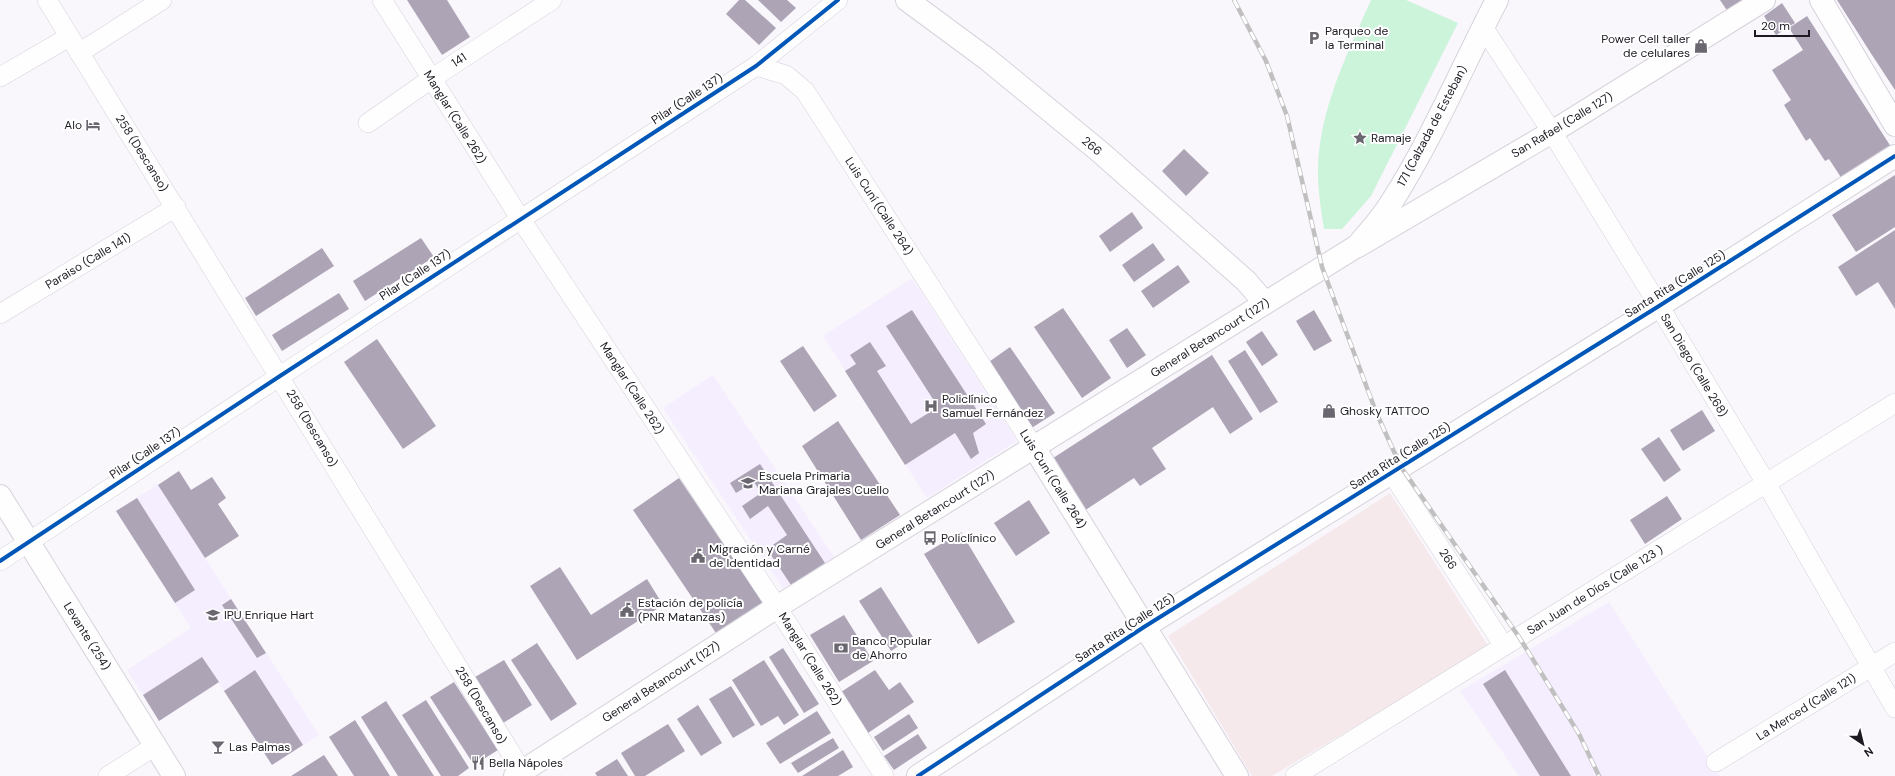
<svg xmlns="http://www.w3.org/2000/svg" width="1895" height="776" font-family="'DM Sans',sans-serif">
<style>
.industrial{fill:#f6e9eb}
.built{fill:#f5eefe}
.green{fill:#cbf4da}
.building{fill:#ada4b6}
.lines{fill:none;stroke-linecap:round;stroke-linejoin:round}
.minor-casing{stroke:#d6d2db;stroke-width:20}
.tertiary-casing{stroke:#d6d2db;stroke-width:24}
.secondary-casing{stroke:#d6d2db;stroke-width:24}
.primary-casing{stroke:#d6d2db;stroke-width:24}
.minor{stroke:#fefeff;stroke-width:19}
.tertiary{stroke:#fefeff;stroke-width:22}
.secondary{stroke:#fefeff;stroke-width:22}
.primary{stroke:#fefeff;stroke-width:22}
.rail-casing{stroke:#c0c0c1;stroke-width:4.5}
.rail{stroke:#fff;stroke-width:3;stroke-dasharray:9;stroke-linecap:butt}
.cycleway-casing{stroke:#fff;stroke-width:6}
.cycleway{stroke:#0057b8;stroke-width:4}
.labels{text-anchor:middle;stroke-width:4;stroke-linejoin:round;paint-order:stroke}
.poi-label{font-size:12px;fill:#1e1a24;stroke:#fff;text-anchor:start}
.street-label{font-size:12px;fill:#1e1a24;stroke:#fff}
</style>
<rect width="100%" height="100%" fill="#f9f6fc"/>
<path class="industrial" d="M1390,493L1489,647L1272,776H1252L1168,636Z"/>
<path class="built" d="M912,278L1017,441L927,498L823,336Z
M713,375L834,557L784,590L663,408Z
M179,471L191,490L212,477L226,498L218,504L239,536L205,558L319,735L272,765L219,683L159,721L127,670L191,628L116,511Z
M1609,602L1720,776H1519L1460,691Z"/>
<path class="green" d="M1371,0H1406L1458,23L1371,196L1342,229H1324C1322,217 1320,204 1319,192C1312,123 1344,62 1371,0Z"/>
<path class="building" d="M407,0H447L470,37L442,55Z
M739,0H745L776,28L759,45L726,14Z
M758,0H787L796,8L781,22Z
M1720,0H1747L1728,12Z
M1837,0H1895V90L1872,55Z
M1782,3L1795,23L1776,35L1764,16Z
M1807,16L1893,150L1844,182L1829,159L1825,161L1810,138L1806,141L1784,105L1791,100L1772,70L1803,50L1789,28Z
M1184,149L1209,173L1186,196L1162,171Z
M1895,175V227L1856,252L1832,215Z
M1132,212L1143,228L1110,252L1099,236Z
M1895,230V309L1878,282L1856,296L1838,267Z
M421,238L434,257L365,301L353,281Z
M1153,243L1165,260L1134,282L1122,265Z
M322,248L334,266L256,316L245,298Z
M1178,265L1190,282L1153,308L1141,291Z
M339,293L349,309L282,351L272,335Z
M1063,308L1111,378L1082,398L1034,327Z
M912,310L986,424L973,433L979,453L971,459L955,433L905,465L845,371L856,364L850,355L870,342L886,366L877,371L911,424L938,407L886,326Z
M1314,310L1332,341L1314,351L1296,321Z
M1127,328L1146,355L1127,368L1109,340Z
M1262,331L1278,355L1262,366L1246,342Z
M377,339L436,426L403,449L344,362Z
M803,346L837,396L814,412L780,361Z
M1010,347L1055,413L1030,429L986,364Z
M1245,350L1278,402L1260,413L1228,361Z
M1212,355L1253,419L1230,434L1213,407L1152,448L1166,469L1140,486L1134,478L1081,513L1047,462Z
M1702,410L1715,431L1683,451L1670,430Z
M838,421L900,515L861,540L802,446Z
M1659,437L1681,470L1664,482L1641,449Z
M760,464L825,563L791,585L767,549L787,535L768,506L750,519L742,506L761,493L754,482L736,493L730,483Z
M179,471L191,490L212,477L226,498L218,504L239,536L205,558L158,485Z
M679,478L763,603L716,633L633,510Z
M1667,496L1682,519L1645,544L1630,520Z
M137,498L195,590L175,603L116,511Z
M1029,500L1050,533L1016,556L994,523Z
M961,532L1015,622L978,644L924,554Z
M560,567L591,615L647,579L663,605L577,660L530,586Z
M881,587L913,637L891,651L859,601Z
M231,599L266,653L257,658L222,605Z
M844,615L873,661L839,682L810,635Z
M537,643L577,704L551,721L511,660Z
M783,648L819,704L804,713L769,657Z
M202,657L219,682L159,721L143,695Z
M504,660L532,705L503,723L475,677Z
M764,660L799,715L784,725L778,716L761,726L732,680Z
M255,670L303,745L272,765L224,691Z
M875,670L889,690L900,682L914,702L868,733L841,692Z
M1505,670L1571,776H1540L1483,684Z
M454,682L498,750L474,765L430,697Z
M731,686L755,725L733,738L709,699Z
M426,700L469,768L458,776H441L402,715Z
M386,701L434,776H398L361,717Z
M698,705L722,743L701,756L677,719Z
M817,711L831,733L780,764L766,743Z
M909,714L918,728L883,751L874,737Z
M355,720L390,776H354L329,737Z
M668,724L685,751L645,776H635L621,753Z
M918,734L927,748L894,770L884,756Z
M833,738L839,748L798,773L791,763Z
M843,750L853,767L838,776H802Z
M324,755L338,776H291Z
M617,759L628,776H597L595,773Z"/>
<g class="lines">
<defs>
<path id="minor" d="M47,0L525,776
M382,0L520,218L777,607L884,776
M1483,27L1552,132L1659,306L1766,483L1895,708
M79,53L162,0
M756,66L786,75L805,91L1035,449
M0,77L69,37
M368,123L431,79L552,0
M0,314L176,207
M1391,472L1504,646
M0,561L280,376L756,66L838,0
M1716,762L1895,652
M108,776L155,746
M1295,776L1895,403"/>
<path id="tertiary" d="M907,0L987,59L1099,151L1246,281L1265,303
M1035,449L1237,776
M0,496L174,776
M918,776L1144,627L1659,306L1895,156"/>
<path id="secondary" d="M1358,246L1552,132L1764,0"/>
<path id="primary" d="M1821,0L1895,125
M515,776L777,607L1357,246C1369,232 1382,218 1391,203C1432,139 1462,67 1497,0"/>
</defs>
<use href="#minor" class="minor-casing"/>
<use href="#tertiary" class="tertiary-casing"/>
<use href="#secondary" class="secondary-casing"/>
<use href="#primary" class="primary-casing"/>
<use href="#minor" class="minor"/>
<use href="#tertiary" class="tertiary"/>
<use href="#secondary" class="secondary"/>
<use href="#primary" class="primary"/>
<defs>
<path id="rail" d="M1234,0L1266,61L1287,116L1322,267L1376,412L1401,467L1519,637L1579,734L1599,776"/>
</defs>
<use href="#rail" class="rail-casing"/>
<use href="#rail" class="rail"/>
<defs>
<path id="cycleway" d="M0,561L280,376L756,66L838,0
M918,776L1144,627L1659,306L1895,156"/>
</defs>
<use href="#cycleway" class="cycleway-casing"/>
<use href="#cycleway" class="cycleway"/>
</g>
<defs>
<symbol id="parking-bare" viewBox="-9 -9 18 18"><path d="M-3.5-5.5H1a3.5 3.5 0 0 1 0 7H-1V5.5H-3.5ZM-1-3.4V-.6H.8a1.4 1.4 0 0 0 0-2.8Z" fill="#6b6770" stroke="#fff" stroke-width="2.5" paint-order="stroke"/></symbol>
<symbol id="shop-bare" viewBox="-9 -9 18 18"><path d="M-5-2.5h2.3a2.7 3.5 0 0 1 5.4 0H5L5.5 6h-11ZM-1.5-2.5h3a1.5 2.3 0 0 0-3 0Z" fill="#6b6770" stroke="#fff" stroke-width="2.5" paint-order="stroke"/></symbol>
<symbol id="hotel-bare" viewBox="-9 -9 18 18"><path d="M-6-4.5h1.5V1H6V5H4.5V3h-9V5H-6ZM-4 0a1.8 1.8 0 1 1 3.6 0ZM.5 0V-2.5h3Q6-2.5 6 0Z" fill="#6b6770" stroke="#fff" stroke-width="2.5" paint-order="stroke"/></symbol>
<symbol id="sight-bare" viewBox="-9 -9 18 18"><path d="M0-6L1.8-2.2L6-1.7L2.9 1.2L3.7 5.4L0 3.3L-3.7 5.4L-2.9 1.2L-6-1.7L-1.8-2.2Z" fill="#6b6770" stroke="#fff" stroke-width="2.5" paint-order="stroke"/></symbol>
<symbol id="hospital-bare" viewBox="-9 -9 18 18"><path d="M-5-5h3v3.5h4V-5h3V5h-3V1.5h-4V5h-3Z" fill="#6b6770" stroke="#fff" stroke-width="2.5" paint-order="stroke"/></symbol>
<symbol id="school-bare" viewBox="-9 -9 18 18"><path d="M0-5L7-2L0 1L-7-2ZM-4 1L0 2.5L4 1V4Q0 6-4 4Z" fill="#6b6770" stroke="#fff" stroke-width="2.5" paint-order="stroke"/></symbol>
<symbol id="bus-bare" viewBox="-9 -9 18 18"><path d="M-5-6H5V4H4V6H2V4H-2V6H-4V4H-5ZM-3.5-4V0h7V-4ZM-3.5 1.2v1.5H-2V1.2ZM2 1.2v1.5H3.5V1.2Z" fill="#6b6770" stroke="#fff" stroke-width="2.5" paint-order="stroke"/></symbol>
<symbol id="civic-bare" viewBox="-9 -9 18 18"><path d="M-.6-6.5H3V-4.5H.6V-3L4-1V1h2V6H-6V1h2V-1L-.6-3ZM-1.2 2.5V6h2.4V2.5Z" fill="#6b6770" stroke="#fff" stroke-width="2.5" paint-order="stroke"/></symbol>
<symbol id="bank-bare" viewBox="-9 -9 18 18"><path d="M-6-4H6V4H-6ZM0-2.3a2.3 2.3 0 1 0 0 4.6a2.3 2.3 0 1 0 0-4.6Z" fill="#6b6770" stroke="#fff" stroke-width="2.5" paint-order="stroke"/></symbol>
<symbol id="bar-bare" viewBox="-9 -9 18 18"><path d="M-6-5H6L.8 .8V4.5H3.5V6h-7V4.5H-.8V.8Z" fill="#6b6770" stroke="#fff" stroke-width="2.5" paint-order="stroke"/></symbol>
<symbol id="restaurant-bare" viewBox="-9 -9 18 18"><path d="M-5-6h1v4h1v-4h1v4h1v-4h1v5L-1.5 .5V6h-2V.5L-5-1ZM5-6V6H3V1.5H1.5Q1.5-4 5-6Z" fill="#6b6770" stroke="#fff" stroke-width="2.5" paint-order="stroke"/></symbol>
</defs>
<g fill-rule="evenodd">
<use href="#parking-bare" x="1304" y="28" width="20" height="20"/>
<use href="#shop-bare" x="1691" y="36" width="20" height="20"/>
<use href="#hotel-bare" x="83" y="115" width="20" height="20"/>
<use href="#sight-bare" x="1350" y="128" width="20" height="20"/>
<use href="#hospital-bare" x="921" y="396" width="20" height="20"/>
<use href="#shop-bare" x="1319" y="401" width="20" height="20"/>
<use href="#school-bare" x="738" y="473" width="20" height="20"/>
<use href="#bus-bare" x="920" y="528" width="20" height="20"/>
<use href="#civic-bare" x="688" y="546" width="20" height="20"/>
<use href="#civic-bare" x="617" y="600" width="20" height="20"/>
<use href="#school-bare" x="203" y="605" width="20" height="20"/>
<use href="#bank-bare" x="831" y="638" width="20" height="20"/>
<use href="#bar-bare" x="208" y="737" width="20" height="20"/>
<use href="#restaurant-bare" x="468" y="753" width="20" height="20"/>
</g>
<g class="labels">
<g class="poi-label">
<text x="1325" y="35">Parqueo de<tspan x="1325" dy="14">la Terminal</tspan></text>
<text x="1690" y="43" text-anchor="end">Power Cell taller<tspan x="1690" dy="14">de celulares</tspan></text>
<text x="82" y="129" text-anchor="end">Alo</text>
<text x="1371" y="142">Ramaje</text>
<text x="942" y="403">Policlínico<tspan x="942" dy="14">Samuel Fernández</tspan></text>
<text x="1340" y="415">Ghosky TATTOO</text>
<text x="759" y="480">Escuela Primaria<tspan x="759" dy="14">Mariana Grajales Cuello</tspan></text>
<text x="941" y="542">Policlínico</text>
<text x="709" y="553">Migración y Carné<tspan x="709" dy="14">de Identidad</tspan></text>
<text x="638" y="607">Estación de policía<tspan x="638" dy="14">(PNR Matanzas)</tspan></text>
<text x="224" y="619">IPU Enrique Hart</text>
<text x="852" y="645">Banco Popular<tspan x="852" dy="14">de Ahorro</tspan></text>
<text x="229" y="751">Las Palmas</text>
<text x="489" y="767">Bella Nápoles</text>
</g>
<g class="street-label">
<text transform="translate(459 60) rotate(-33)" y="4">141</text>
<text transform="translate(687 99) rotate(-33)" y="4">Pilar (Calle 137)</text>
<text transform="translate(455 117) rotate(58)" y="4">Manglar (Calle 262)</text>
<text transform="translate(1562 125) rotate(-31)" y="4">San Rafael (Calle 127)</text>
<text transform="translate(1432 126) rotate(-62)" y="4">171 (Calzada de Esteban)</text>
<text transform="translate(1092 146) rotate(40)" y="4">266</text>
<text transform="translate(142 153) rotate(58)" y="4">258 (Descanso)</text>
<text transform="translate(879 206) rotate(57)" y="4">Luis Cuní (Calle 264)</text>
<text transform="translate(88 261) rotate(-31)" y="4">Paraiso (Calle 141)</text>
<text transform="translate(415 275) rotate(-33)" y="4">Pilar (Calle 137)</text>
<text transform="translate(1675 284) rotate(-32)" y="4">Santa Rita (Calle 125)</text>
<text transform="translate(1210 338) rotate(-32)" y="4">General Betancourt (127)</text>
<text transform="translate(1694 365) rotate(59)" y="4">San Diego (Calle 268)</text>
<text transform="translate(632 388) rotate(57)" y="4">Manglar (Calle 262)</text>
<text transform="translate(312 428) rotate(59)" y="4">258 (Descanso)</text>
<text transform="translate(145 453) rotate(-34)" y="4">Pilar (Calle 137)</text>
<text transform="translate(1400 456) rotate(-32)" y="4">Santa Rita (Calle 125)</text>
<text transform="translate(1053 479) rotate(58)" y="4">Luis Cuní (Calle 264)</text>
<text transform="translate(935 510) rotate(-32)" y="4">General Betancourt (127)</text>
<text transform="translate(1448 559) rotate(57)" y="4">266</text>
<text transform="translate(1595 590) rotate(-32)" y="4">San Juan de Díos (Calle 123 )</text>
<text transform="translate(1125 628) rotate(-33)" y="4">Santa Rita (Calle 125)</text>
<text transform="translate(87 636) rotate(58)" y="4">Levante (254)</text>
<text transform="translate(810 659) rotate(58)" y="4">Manglar (Calle 262)</text>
<text transform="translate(661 682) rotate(-33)" y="4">General Betancourt (127)</text>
<text transform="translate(481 705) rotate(59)" y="4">258 (Descanso)</text>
<text transform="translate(1806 707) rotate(-32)" y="4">La Merced (Calle 121)</text>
</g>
</g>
<g transform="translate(1863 744) rotate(145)" stroke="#ffffff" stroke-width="3" paint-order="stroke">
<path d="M0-3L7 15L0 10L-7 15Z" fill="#1e1a24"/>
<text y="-6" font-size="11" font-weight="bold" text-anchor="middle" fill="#1e1a24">N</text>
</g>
<path d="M1755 30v6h54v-6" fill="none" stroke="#1e1a24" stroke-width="2"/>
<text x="1761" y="30" font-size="12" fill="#1e1a24" stroke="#ffffff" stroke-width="3" paint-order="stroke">20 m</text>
</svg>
